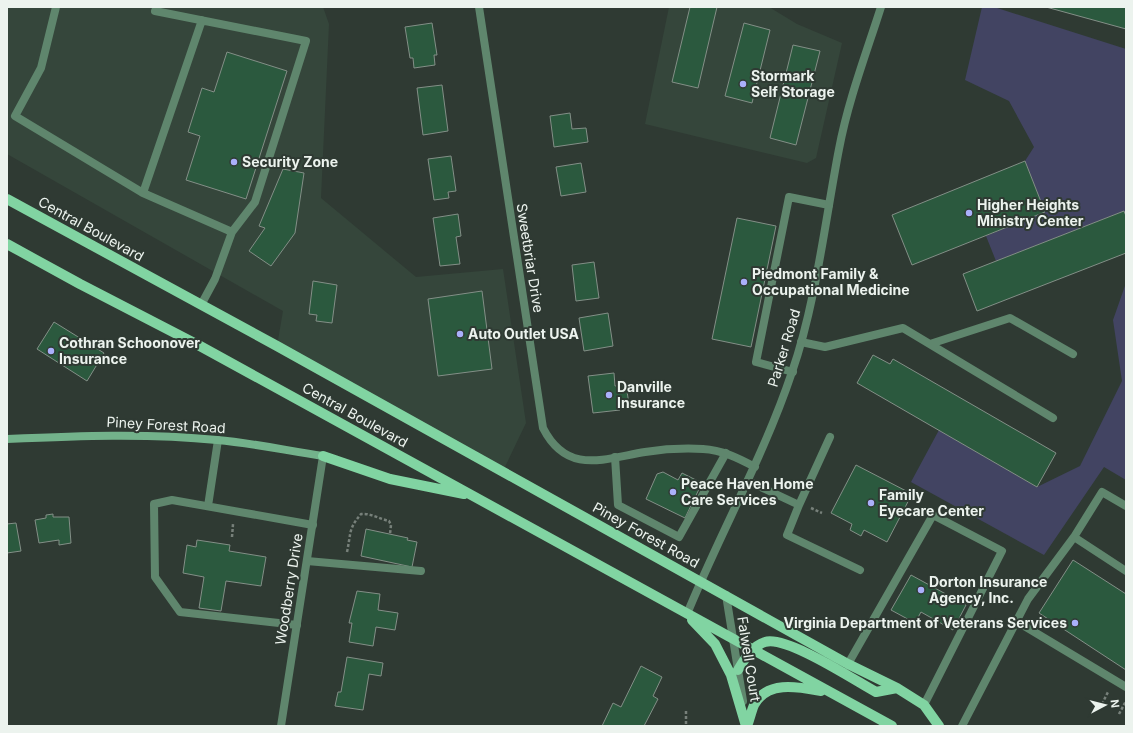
<svg xmlns="http://www.w3.org/2000/svg" width="1133" height="733" font-family="Inter,sans-serif">
<style>
.built{fill:#35463b}
.green{fill:#424462}
.building{fill:#2b593e;stroke:#838f87}
.lines{fill:none;stroke-linecap:round;stroke-linejoin:round}
.path{stroke:#77807a;stroke-width:2.5;stroke-dasharray:3 2;stroke-linecap:butt}
.lane{stroke:#5f866d;stroke-width:8}
.street{stroke:#5f866d;stroke-width:8}
.secondary{stroke:#73b28b;stroke-width:8}
.primary{stroke:#81d4a2;stroke-width:10}
.poi-dot{fill:#aab0fb;stroke:#2f3a33;stroke-width:1.5}
.labels{text-anchor:middle;stroke-width:4;stroke-linejoin:round;paint-order:stroke}
.poi-label{font-size:14px;font-weight:bold;fill:#ecf3ee;stroke:#2f3a33;text-anchor:start}
.street-label{font-size:14px;fill:#ecf3ee;stroke:#2f3a33}
</style>
<rect width="100%" height="100%" fill="#2f3a33"/>
<path class="built" d="M7,7H323L329,24L321,198L416,277L503,269L526,423L503,471L277,346L283,311L7,154Z
M669,7H769L797,24L842,43L816,158L807,163L645,124Z"/>
<path class="green" d="M982,7H994L1126,49V216L1124,211L996,261L986,236L1045,212L1025,161L1034,147L1009,101L965,80Z
M1126,283V480L1104,467L1044,555L911,482L939,430L1037,487L1080,466L1122,381L1113,320Z"/>
<path class="building" d="M690,7H717L698,88L672,82Z
M1046,7H1126V29Z
M432,23L437,55H434L435,65L414,68L413,58H410L405,27Z
M744,23L770,30L752,103L725,96Z
M793,45L820,51L796,145L770,138Z
M227,52L287,71L246,199L186,180L200,136L188,132L202,88L214,92Z
M442,85L448,131L423,135L417,88Z
M570,113L572,129L586,128L588,142L554,147L550,116Z
M451,156L456,191L448,192L449,198L434,200L428,159Z
M1025,161L1045,212L912,265L892,215Z
M581,163L586,192L561,196L556,167Z
M283,169L304,173L295,233L271,266L249,251L265,228L259,226Z
M1124,211L1126,216V253L977,311L963,274Z
M458,214L461,236L456,237L460,264L440,266L433,218Z
M737,218L776,226L751,347L712,339Z
M594,262L599,298L576,301L572,265Z
M313,281L337,285L332,323L316,321L317,315L309,314Z
M482,291L492,369L438,376L428,299Z
M608,313L613,346L584,351L579,318Z
M54,322L104,353L87,381L37,349Z
M873,355L890,364L893,359L1056,453L1037,487L857,383Z
M614,373L615,386L626,385L629,404L620,405V410L593,413L588,376Z
M856,465L912,494L887,542L864,530L861,536L850,530L852,524L831,513Z
M663,472L678,480L682,473L702,483L685,518L646,499L657,474Z
M53,514V517H69L71,543L59,545V540L39,543L35,520L46,518V515Z
M16,523L21,551L7,553V524Z
M366,529L408,538L407,540L417,542L412,567L361,556Z
M197,540L230,545L229,551L266,557L261,586L226,581L221,611L199,608L204,577L183,573L187,545L196,547Z
M1073,560L1126,594V670L1039,613Z
M911,575L966,605L953,630L921,612L915,623L891,610Z
M357,591L380,594L378,610L398,613L395,630L376,627L373,646L349,642L352,623H349Z
M347,657L383,663L381,676L369,674L363,710L335,706L338,692H341Z
M641,666L662,677L653,696L658,699L644,726H602L613,703L621,707Z"/>
<g class="lines">
<path class="path" d="M811,508L822,513
M232,537L233,524
M347,552C351,534 348,529 361,514C370,513 380,519 389,521L391,525L390,534
M1102,704L1108,692
M686,711V726
M1119,714L1126,701"/>
<path class="lane" d="M56,7L41,68L15,116L143,193L232,232L215,279L201,305
M155,11L306,41L255,202L232,232
M143,193L202,20
M801,342L825,347L903,328L1053,418
M930,344L1010,318L1073,354
M793,372L756,362L789,197L829,205
M615,457L618,505L679,537L726,453
M748,481L799,505L787,535L860,570
M799,505L830,437
M208,506L218,440
M1074,537L1102,492L1126,506
M307,561L421,571
M1016,621L1126,687
M297,625L180,612L155,577L154,504L172,500L313,525
M848,664L933,515L1002,551L924,705
M962,726L1028,599L1074,537L1126,571"/>
<path class="street" d="M479,7L543,428C567,475 603,459 645,452C664,449 684,448 703,449C722,450 738,458 755,467
M726,595L743,701
M687,614C720,533 764,456 792,372C816,303 825,221 839,149C848,101 866,54 881,7
M281,726L323,456"/>
<path class="secondary" d="M7,439C77,436 147,433 217,440C253,443 288,451 323,456"/>
<path class="primary" d="M7,199L277,346L848,664L897,688L924,705L939,726
M7,244L80,284L200,346L892,726
M323,456L390,479L464,494
M692,620L715,644L731,675L746,726
M738,670C744,660 752,646 765,642C786,635 854,680 876,692L897,688
M747,726C750,719 751,712 754,705C767,680 799,687 821,691"/>
</g>
<g class="poi-dot">
<circle cx="743" cy="84" r="4"/>
<circle cx="234" cy="162" r="4"/>
<circle cx="969" cy="213" r="4"/>
<circle cx="744" cy="282" r="4"/>
<circle cx="460" cy="334" r="4"/>
<circle cx="51" cy="351" r="4"/>
<circle cx="609" cy="395" r="4"/>
<circle cx="673" cy="492" r="4"/>
<circle cx="871" cy="503" r="4"/>
<circle cx="921" cy="590" r="4"/>
<circle cx="1075" cy="623" r="4"/>
</g>
<g class="labels">
<g class="poi-label">
<text x="751" y="81">Stormark<tspan x="751" dy="16">Self Storage</tspan></text>
<text x="242" y="167">Security Zone</text>
<text x="977" y="210">Higher Heights<tspan x="977" dy="16">Ministry Center</tspan></text>
<text x="752" y="279">Piedmont Family &amp;<tspan x="752" dy="16">Occupational Medicine</tspan></text>
<text x="468" y="339">Auto Outlet USA</text>
<text x="59" y="348">Cothran Schoonover<tspan x="59" dy="16">Insurance</tspan></text>
<text x="617" y="392">Danville<tspan x="617" dy="16">Insurance</tspan></text>
<text x="681" y="489">Peace Haven Home<tspan x="681" dy="16">Care Services</tspan></text>
<text x="879" y="500">Family<tspan x="879" dy="16">Eyecare Center</tspan></text>
<text x="929" y="587">Dorton Insurance<tspan x="929" dy="16">Agency, Inc.</tspan></text>
<text x="1067" y="628" text-anchor="end">Virginia Department of Veterans Services</text>
</g>
<g class="street-label">
<text transform="translate(91 229) rotate(29)" y="5">Central Boulevard</text>
<text transform="translate(530 258) rotate(81)" y="5">Sweetbriar Drive</text>
<text transform="translate(784 348) rotate(-73)" y="5">Parker Road</text>
<text transform="translate(355 415) rotate(29)" y="5">Central Boulevard</text>
<text transform="translate(166 425) rotate(3)" y="5">Piney Forest Road</text>
<text transform="translate(646 535) rotate(29)" y="5">Piney Forest Road</text>
<text transform="translate(289 589) rotate(-81)" y="5">Woodberry Drive</text>
<text transform="translate(749 659) rotate(81)" y="5">Falwell Court</text>
</g>
</g>
<rect width="1133" height="733" fill="none" stroke="#ecf3ee" stroke-width="16"/>
<g transform="translate(1105 705) rotate(83)" stroke="#2f3a33" stroke-width="3" paint-order="stroke">
<path d="M0-3L7 15L0 10L-7 15Z" fill="#ecf3ee"/>
<text y="-6" font-size="11" font-weight="bold" text-anchor="middle" fill="#ecf3ee">N</text>
</g>
</svg>
